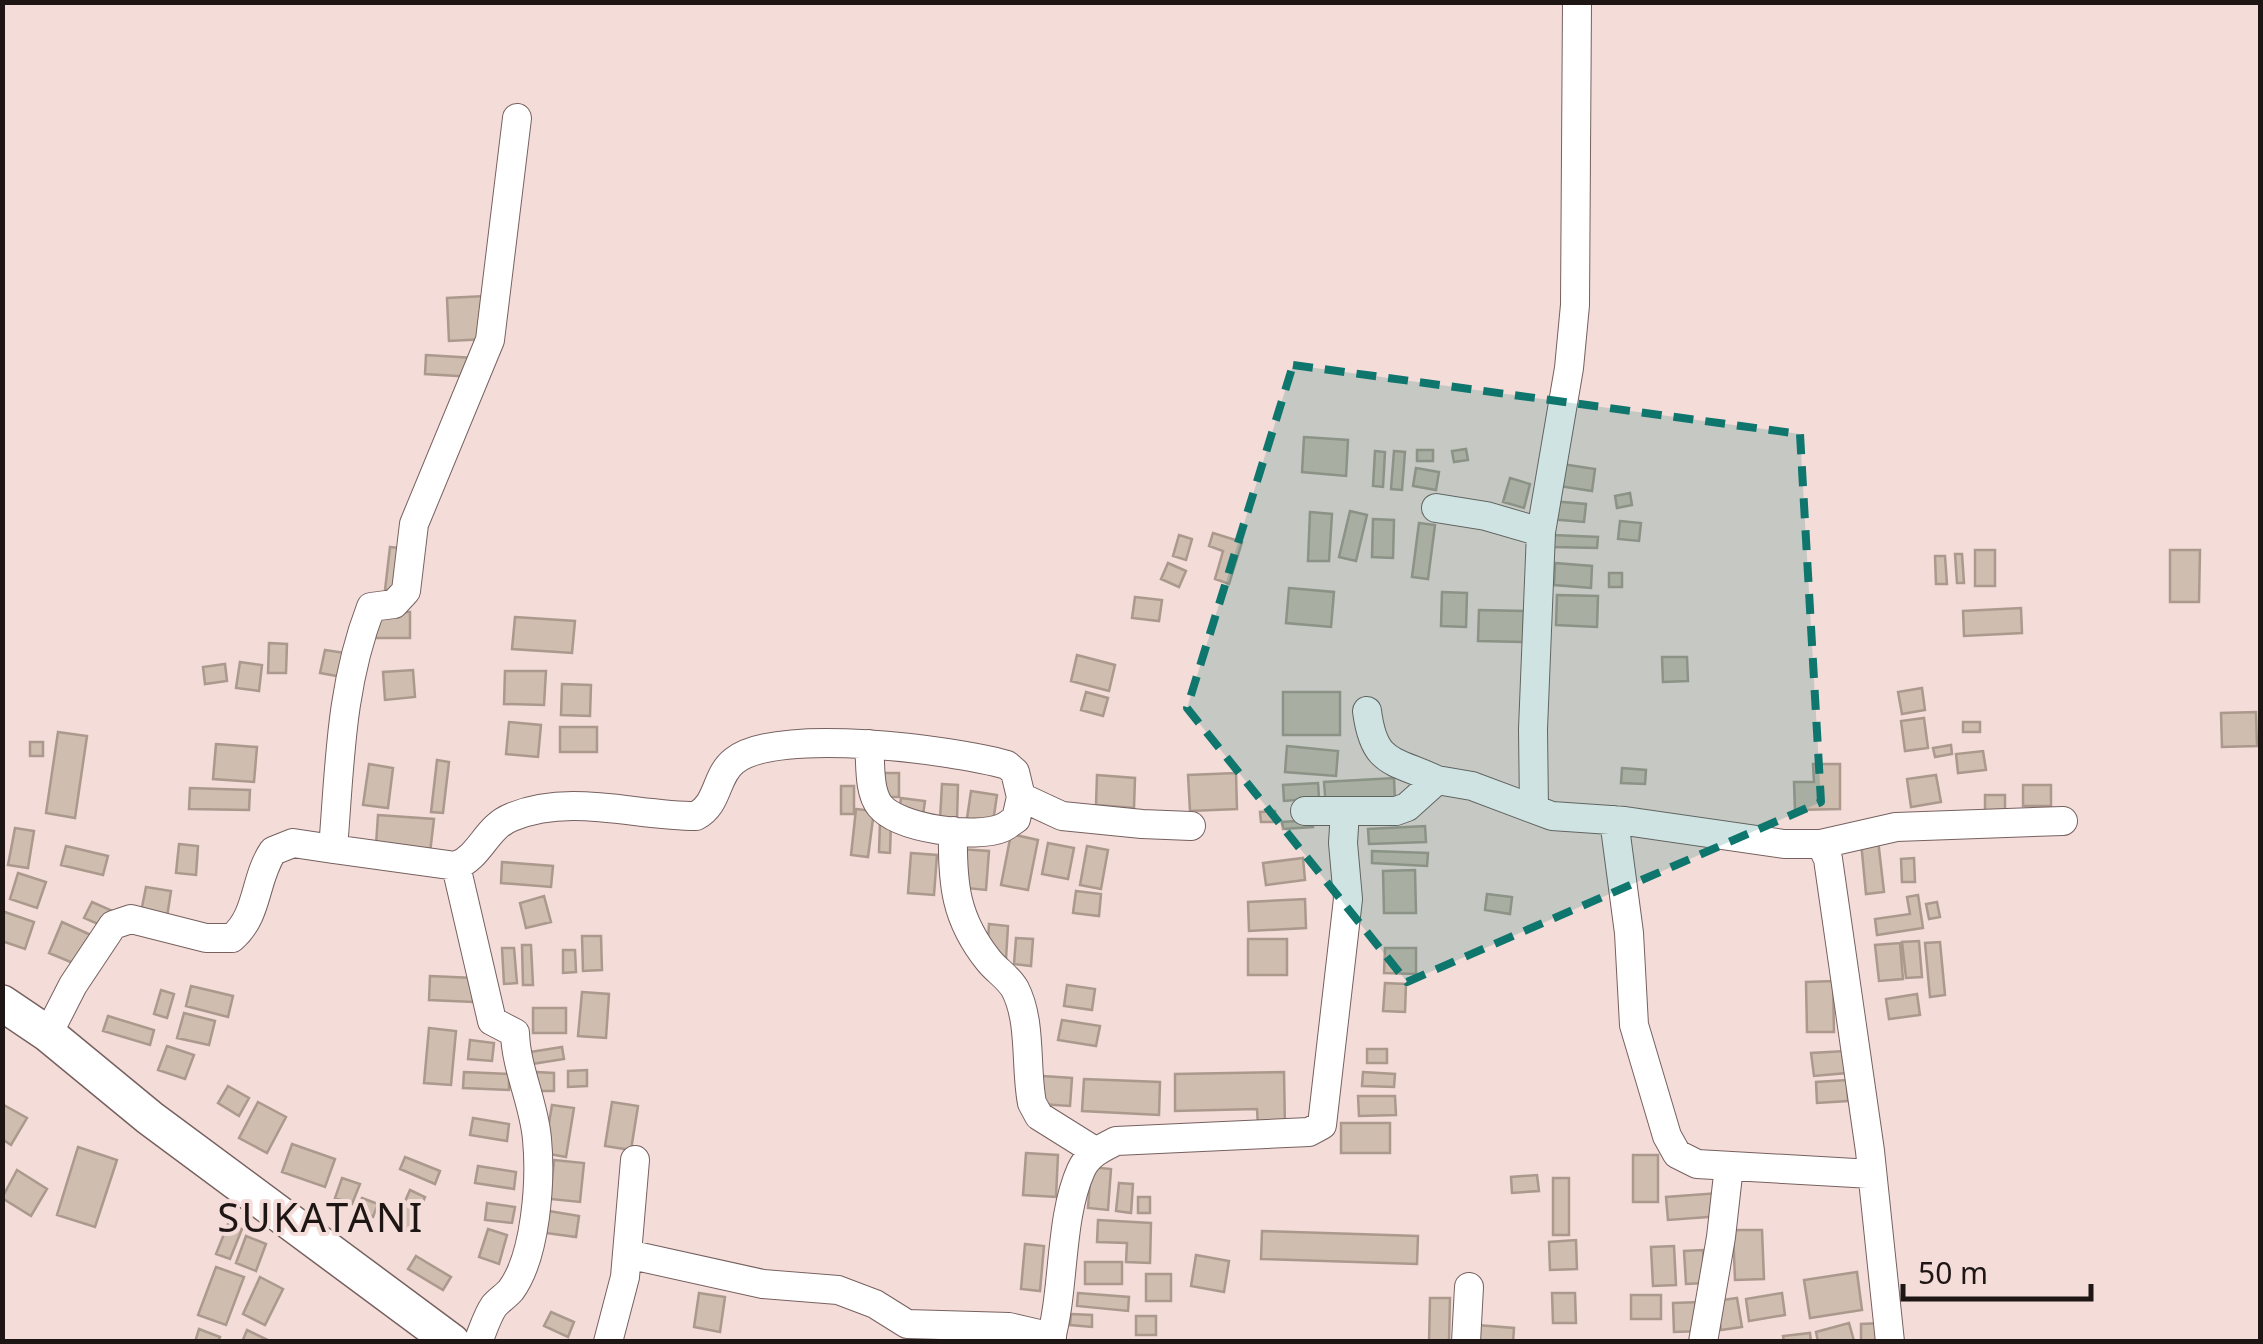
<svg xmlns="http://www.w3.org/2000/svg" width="2263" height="1344" font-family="'Noto Sans',sans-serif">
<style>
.building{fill:#cfbdaf;stroke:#aa998c;stroke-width:2.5}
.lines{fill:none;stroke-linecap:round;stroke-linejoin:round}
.minor-casing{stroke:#76615f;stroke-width:30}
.major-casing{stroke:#76615f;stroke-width:38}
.minor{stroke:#fff;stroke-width:28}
.major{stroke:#fff;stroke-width:35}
.marked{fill:#0f766e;fill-opacity:0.2;stroke:#0f766e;stroke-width:8;stroke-dasharray:20 12;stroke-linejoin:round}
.labels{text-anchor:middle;stroke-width:8;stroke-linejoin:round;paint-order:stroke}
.quarter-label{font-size:40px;letter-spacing:2.5px;fill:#1e1615;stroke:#f4dcd9}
</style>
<rect width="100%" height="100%" fill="#f4dcd9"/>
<path class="building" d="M485,296L487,339L449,341L447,298Z
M426,355L474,358L473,377L425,374Z
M1304,437L1348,440L1346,476L1302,472Z
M1466,449L1468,460L1454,462L1452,451Z
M1417,450H1433V461H1417Z
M1375,451L1385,452L1383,487L1373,486Z
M1394,451L1405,452L1402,490L1391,489Z
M1562,464L1595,469L1592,491L1559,486Z
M1416,468L1439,472L1436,490L1413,486Z
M1510,478L1530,484L1524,508L1503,502Z
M1630,493L1632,505L1617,508L1615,496Z
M1551,501L1586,504L1584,522L1549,519Z
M1350,511L1367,515L1356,561L1339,557Z
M1310,512L1332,514L1329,561H1308Z
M1373,519L1394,520L1393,558L1372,557Z
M1620,521L1641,523L1639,541L1618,539Z
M1419,523L1435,525L1428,579L1412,577Z
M1213,533L1242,542L1229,584L1215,579L1223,551L1209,546Z
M1179,535L1192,539L1186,560L1173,556Z
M1553,535L1598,537L1597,548L1553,547Z
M390,547L408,549L404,593L385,590Z
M1975,550H1995V586H1975Z
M2170,550H2200L2199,602H2170Z
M1955,554H1962L1964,583H1957Z
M1935,556H1945L1947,584H1936Z
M1168,563L1186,571L1179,587L1161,579Z
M1555,563L1592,566L1591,588L1554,585Z
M1609,573H1622V587H1609Z
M1289,588L1334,592L1331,627L1286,623Z
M1442,592L1467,593L1466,627L1441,626Z
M1557,595L1598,596L1597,627L1556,625Z
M1135,597L1162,600L1159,621L1132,618Z
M2021,608L2022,633L1964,636L1963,611Z
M1479,610L1524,611L1523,642L1478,641Z
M370,612H410V638H370Z
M515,617L575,621L572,653L512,649Z
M269,643L287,644L286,673H268Z
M325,650L352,654L348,678L320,673Z
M1077,655L1115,665L1109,691L1071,681Z
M1662,657H1687L1688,681L1663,682Z
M240,662L262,665L259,691L236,688Z
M225,664L227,681L205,684L203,667Z
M413,670L415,697L385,700L383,672Z
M505,671H546L544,705L504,704Z
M562,684L591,685L590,716L561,715Z
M1922,688L1925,710L1902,714L1898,692Z
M1086,692L1108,698L1103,716L1081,710Z
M1283,692H1340V735H1283Z
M2256,712L2257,746L2222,747L2221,713Z
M1924,718L1928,748L1905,751L1901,721Z
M509,722L541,725L538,757L506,754Z
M1963,722H1980V732H1963Z
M560,727H597V752H560Z
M58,732L87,736L75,818L46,813Z
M30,742H43V756H30Z
M216,744L257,747L254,782L213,779Z
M1951,745L1952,754L1935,757L1933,748Z
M1287,746L1338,751L1336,776L1285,772Z
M1983,751L1986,770L1958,773L1956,754Z
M437,760L449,762L443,813L431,812Z
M369,764L393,768L388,808L363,805Z
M1813,764H1840V809L1795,810L1794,782H1814Z
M1622,768L1646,770L1645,784L1621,783Z
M878,773H899V797H878Z
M1236,773L1237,809L1190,811L1188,775Z
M1097,775L1135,778L1134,808L1096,805Z
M1936,775L1941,802L1911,807L1907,779Z
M1394,778L1395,802L1326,807L1324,782Z
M1318,783L1319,798L1284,801L1283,785Z
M942,784L958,785L957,820L940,819Z
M2023,785H2051V806H2023Z
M841,786H854V814H841Z
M190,788L250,790L249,810L189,809Z
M971,791L997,795L992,829L966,825Z
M1985,795H2005V813H1985Z
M901,798L925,801L922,822L898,819Z
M856,809L874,811L868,857L851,855Z
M1275,811L1276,822H1261L1260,812Z
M378,815L434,819L430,853L376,845Z
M1313,820V827L1283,829L1282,822Z
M880,821H891L890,853L879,852Z
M1425,826L1426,842L1369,844L1368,829Z
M15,828L34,831L28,868L8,865Z
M1011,834L1038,840L1028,890L1001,885Z
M1878,840L1884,892L1866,894L1861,842Z
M1048,843L1074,848L1068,879L1042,874Z
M179,844L198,846L196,875L176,873Z
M66,846L108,856L103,875L61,865Z
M1087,846L1108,850L1101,889L1080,885Z
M959,849L989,851L986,890L956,887Z
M1372,851L1428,853L1427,866L1372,863Z
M911,853L937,855L934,895L908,893Z
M1303,858L1305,880L1266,885L1263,863Z
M1914,858L1915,882H1902L1901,859Z
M502,862L553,866L551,887L501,883Z
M1415,870L1416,913H1384L1383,871Z
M18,873L46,882L37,908L10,899Z
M146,887L171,891L167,917L141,912Z
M1076,891L1101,894L1099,916L1073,913Z
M1487,894L1512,897L1510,914L1485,910Z
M1918,895L1923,928L1877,935L1875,919L1910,914L1907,897Z
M544,896L551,922L526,928L520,903Z
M1305,899L1306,928L1249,931L1248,902Z
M92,902L115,912L107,928L84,918Z
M1937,902L1940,917L1929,919L1926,904Z
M2,911L34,922L25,949L2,941Z
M62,922L91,935L78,965L49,953Z
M989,924L1008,926L1006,959L987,958Z
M582,936H601L602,970L583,971Z
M1016,938L1033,939L1031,966L1014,964Z
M1248,939H1287V975H1248Z
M1919,941L1922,977L1906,978L1902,942Z
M1940,942L1945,995L1930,997L1925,943Z
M1900,943L1903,979L1879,981L1875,945Z
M522,945H531L533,985H523Z
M502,948H514L517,983L504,984Z
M1385,948H1416V974L1384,973Z
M563,950H575L576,972L563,973Z
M430,976L474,978L473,1002L429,1000Z
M1833,981L1834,1032H1807L1806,982Z
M1385,983L1406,984L1405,1012L1383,1011Z
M1067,985L1095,989L1092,1010L1064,1006Z
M191,986L233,996L228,1017L186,1006Z
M161,990L174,994L167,1018L154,1014Z
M582,992L609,994L606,1038L578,1036Z
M1917,994L1920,1015L1889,1019L1886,999Z
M533,1008H566V1033H533Z
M184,1013L215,1021L209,1045L177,1038Z
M108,1016L154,1030L150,1045L103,1031Z
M1062,1020L1100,1026L1096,1046L1058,1040Z
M429,1028L456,1031L451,1085L424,1083Z
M470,1040L494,1043L492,1061L468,1059Z
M167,1046L194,1055L185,1079L158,1070Z
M562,1047L564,1059L532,1064L530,1052Z
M1367,1049H1387V1063H1367Z
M1845,1051L1847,1073L1814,1076L1811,1053Z
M587,1070V1086L568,1087V1071Z
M464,1072L509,1074V1090L463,1088Z
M536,1072L554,1073V1091H535Z
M1284,1072L1285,1127H1258L1257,1109L1175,1111V1074Z
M1363,1072L1395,1074L1394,1087L1362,1086Z
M1043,1076L1072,1078L1070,1106L1040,1104Z
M1084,1079L1160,1082L1159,1115L1082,1111Z
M1847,1080L1848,1101L1817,1103L1816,1082Z
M228,1086L249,1098L239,1116L218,1103Z
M1358,1096H1395L1396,1115L1359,1116Z
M258,1102L286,1117L267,1153L239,1138Z
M612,1102L638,1106L631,1150L605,1146Z
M2,1104L27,1118L11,1145L2,1139Z
M552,1105L574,1108L566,1157L544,1153Z
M473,1118L509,1124L507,1141L470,1135Z
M1341,1123H1390V1153H1341Z
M292,1144L335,1159L325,1187L282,1172Z
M78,1147L117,1160L95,1227L57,1215Z
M1026,1153L1058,1155L1056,1197L1023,1195Z
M1633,1155H1658V1202H1633Z
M405,1157L440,1171L435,1184L400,1169Z
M554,1160L584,1163L580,1202L550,1199Z
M478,1166L516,1172L514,1189L475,1183Z
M1091,1167L1111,1169L1108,1210L1088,1208Z
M17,1170L47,1189L31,1216L2,1198Z
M1537,1175L1539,1191L1512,1193L1511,1177Z
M342,1178L360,1184L352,1204L335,1198Z
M1553,1178H1569V1235H1553Z
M1119,1183L1133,1184L1131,1213L1116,1211Z
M410,1190L425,1197L410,1231L395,1224Z
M1719,1193L1721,1216L1668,1220L1666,1197Z
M1138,1197H1150V1213H1138Z
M362,1198L378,1204L373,1217L357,1211Z
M487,1203L515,1207L512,1223L485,1220Z
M549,1211L579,1216L576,1237L546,1233Z
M1098,1220L1151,1223L1150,1263L1126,1262L1127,1243L1097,1242Z
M228,1224L242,1229L230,1259L216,1254Z
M488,1229L507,1235L499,1264L479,1257Z
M1733,1230H1762L1764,1279L1735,1280Z
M1262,1231L1418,1236L1417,1264L1261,1259Z
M246,1236L266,1244L256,1271L236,1263Z
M1576,1240L1577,1269L1550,1270L1549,1242Z
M1025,1244L1044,1246L1040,1291L1021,1289Z
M1674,1246L1676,1285L1653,1286L1651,1247Z
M1703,1250L1705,1283L1686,1284L1684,1251Z
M1196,1255L1229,1261L1224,1292L1191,1286Z
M416,1256L451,1277L443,1290L408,1269Z
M1085,1262H1122V1284H1085Z
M216,1267L244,1277L226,1325L198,1315Z
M1857,1272L1862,1310L1810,1318L1804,1280Z
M1146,1274H1171V1301H1146Z
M260,1277L283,1289L265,1325L243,1314Z
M699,1293L725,1297L720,1332L694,1327Z
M1078,1293L1129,1297L1128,1311L1077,1306Z
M1552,1293H1575L1576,1323H1553Z
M1782,1293L1785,1315L1749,1321L1746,1299Z
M1631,1295H1661V1319H1631Z
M1430,1298H1450L1449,1342H1429Z
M1737,1298L1742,1327L1721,1330L1716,1301Z
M1700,1302L1702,1331L1674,1332L1673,1303Z
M551,1312L574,1322L568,1337L544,1326Z
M1071,1314L1092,1315V1327L1070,1325Z
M1136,1316H1156V1335H1136Z
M1849,1323L1854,1341L1818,1342L1816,1332Z
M1881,1323L1882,1342H1861V1324Z
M1477,1325L1514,1328L1513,1342H1475Z
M199,1329L220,1337L218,1342H195Z
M247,1330L268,1340V1342H242Z
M1810,1333L1811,1342H1784L1783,1336Z"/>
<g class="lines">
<defs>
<path id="minor" d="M1436,508L1486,516L1541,532
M1367,711C1374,765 1392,759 1437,780
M869,744C871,763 868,791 880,806C899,829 976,839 1002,828C1007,826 1011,822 1016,819L1021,797
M1534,809L1533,729L1541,532L1569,368L1575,305L1577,2
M1305,811H1396L1407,807L1437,780L1472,786L1552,816L1625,821L1784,844H1821L1896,827L2063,821
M1614,820L1629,933L1634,1025L1667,1136L1677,1154L1697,1164L1872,1174
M953,831C952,883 955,919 989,961C997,971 1008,977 1015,989C1032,1022 1025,1068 1032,1103L1039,1116L1095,1151
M1821,844L1828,859L1870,1151L1890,1342
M333,849L456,866C481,856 486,827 512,817C571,793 635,816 696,816C719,804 715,776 734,761C777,726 954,750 1007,765L1015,772L1021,797L1062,816L1142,824L1191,826
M456,866L492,1021L515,1033C516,1069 534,1103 537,1139C541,1181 536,1256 511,1290C506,1296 499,1300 494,1306C487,1316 483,1330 478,1342
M48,1034L73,985L113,925L131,919L206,938H232C259,915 254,879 273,851L293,843L333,849C340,764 340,688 371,607L394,604L406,591L414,524L490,340L517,118
M627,1254L763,1284L838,1290L875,1304L907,1324L1009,1327L1052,1337
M608,1342L625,1277L635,1160
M1050,1342C1065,1290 1059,1219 1081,1170C1088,1154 1102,1148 1116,1141L1309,1132L1322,1125L1348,899L1343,843L1345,811
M1466,1342L1469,1287
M1703,1342L1721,1237L1729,1166"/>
<path id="major" d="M2,1003L48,1034L150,1118L452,1342"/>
</defs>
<use href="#minor" class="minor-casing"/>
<use href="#major" class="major-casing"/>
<use href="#minor" class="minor"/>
<use href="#major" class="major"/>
</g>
<path class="marked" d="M1293,365L1800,434L1821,802L1407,982L1187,708Z"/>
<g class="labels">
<g class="quarter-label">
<text x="321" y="1232">SUKATANI</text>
</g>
</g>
<rect width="2263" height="1344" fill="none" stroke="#1e1615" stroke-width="10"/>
<path d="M1903 1284v15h188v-15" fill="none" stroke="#1e1615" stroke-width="5"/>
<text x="1918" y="1284" font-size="30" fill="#1e1615" stroke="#f4dcd9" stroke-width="8" paint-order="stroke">50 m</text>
</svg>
